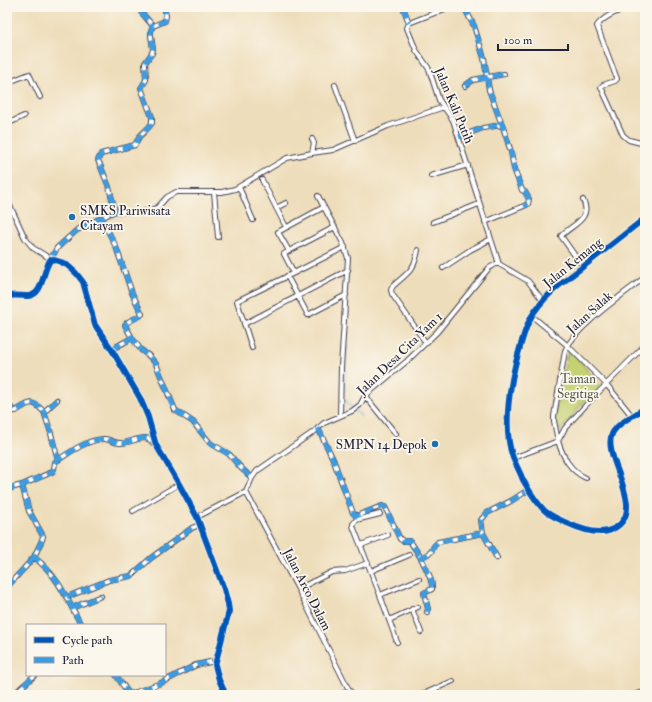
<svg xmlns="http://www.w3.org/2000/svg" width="652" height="702" font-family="'IM FELL Double Pica',serif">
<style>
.green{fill:#c4d273;stroke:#737a57}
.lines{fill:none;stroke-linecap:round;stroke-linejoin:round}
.stream{stroke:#6ba7dc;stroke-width:1.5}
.minor-casing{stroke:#413e4e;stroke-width:6}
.minor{stroke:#fff;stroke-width:4}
.quiet{stroke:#3c9ce2;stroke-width:5;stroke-dasharray:10 5;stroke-linecap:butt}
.cycleway-casing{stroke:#fbf7ec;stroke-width:8}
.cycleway{stroke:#0057b8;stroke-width:6}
.poi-dot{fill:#1f6fb2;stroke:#fbf7ec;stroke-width:1.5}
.labels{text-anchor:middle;stroke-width:3.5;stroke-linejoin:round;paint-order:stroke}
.street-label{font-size:13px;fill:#22223b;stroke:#fbf7ec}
.poi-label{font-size:13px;fill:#22223b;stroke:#fbf7ec;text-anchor:start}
.park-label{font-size:13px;fill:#53574c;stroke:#fbf7ec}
</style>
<rect width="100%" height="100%" fill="#fbf7ec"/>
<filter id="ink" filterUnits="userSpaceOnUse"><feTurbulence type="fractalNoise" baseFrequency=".025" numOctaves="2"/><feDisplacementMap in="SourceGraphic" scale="8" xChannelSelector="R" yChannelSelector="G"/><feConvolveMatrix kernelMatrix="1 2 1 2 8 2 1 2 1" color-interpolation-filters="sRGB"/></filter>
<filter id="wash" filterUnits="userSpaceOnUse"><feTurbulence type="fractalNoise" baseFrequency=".012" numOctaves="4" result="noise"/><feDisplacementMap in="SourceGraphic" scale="16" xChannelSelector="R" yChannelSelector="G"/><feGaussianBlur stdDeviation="0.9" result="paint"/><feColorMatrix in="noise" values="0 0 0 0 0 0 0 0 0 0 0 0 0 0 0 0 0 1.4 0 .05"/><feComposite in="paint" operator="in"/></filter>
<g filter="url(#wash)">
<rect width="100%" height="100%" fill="#eeddba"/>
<path class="green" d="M568,350L572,352L601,386L585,400L559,432L554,419Z"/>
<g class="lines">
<path class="stream" d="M348,332L343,399L361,416"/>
</g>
</g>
<g filter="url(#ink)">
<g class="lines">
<defs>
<path id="minor" d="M403,7L409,23
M450,7L409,23L407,28L416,50L429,69L439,100L453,120L499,264
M464,7L474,26L484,58L489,90L504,130L511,152L514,169L522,190L525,192L529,199L528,204L524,206L485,222
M631,7C620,10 604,16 597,26L617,79L615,81L603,85L601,87L623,135L629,140L645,144
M141,12L153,26
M7,83L29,74L40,97
M335,85L355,141
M465,86L473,80L504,74
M7,124L24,116
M459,137L483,128L501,125
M312,153L314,143L312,139
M431,176L468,165
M262,180L286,227
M239,187L253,220
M214,192L218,237
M318,196L343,243L348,258L341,367L340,416
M7,199L25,238L33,248L51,259L57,248L77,230L115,211L109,187L98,160L101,154L135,145L139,137L149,127L152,123V117L141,88L146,80L145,63L152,53L153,49L151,36V30L153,26L165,21L166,16L164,7
M324,207L278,232L289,251L335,227
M276,208L286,203
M115,211L127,212H143L157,208L167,197L176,192H222L235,189L287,158L312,153L333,150L388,126L444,107
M645,218C626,233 607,248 588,263C567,279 543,295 530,319C525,329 522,340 519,351C510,381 502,428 513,458C516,465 520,472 523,480C529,490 535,501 544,510C550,516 559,519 567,523C580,529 600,536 613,529C650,510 601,458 612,434C617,423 635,415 645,408
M102,219L116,247L132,293L142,314C138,319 129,319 125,325L132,338L141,350L149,356L156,364L175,410L193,422L210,443L229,454L241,468L252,478
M433,222L479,204
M418,250C414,272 408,272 393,286L391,290L392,294L426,343
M289,251L284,254L294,273L345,247
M499,264L528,281L543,301
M583,267L561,236C571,225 593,219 583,200
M443,268L470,250L491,239
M287,276L308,315L346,295
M7,296C15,295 22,296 29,296C44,294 42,270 51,259L61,262L67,265L76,273L83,282L95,325L112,350L140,398L148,417L156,445L179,484L197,517L224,589L228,604L229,611L215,665L219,680L226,695
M532,316L567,345L607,385L632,416
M244,324L348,270
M252,348L237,301L294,273
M112,349L132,338
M365,396L396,434
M57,400L44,412L50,430L58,460
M7,403L14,411H16C30,402 32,399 44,412
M318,428L333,459L353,513L356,516L382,506L385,507L400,539L403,541H410L421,558
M643,446L645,449
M513,458L558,441L554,421V416L565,351C575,327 623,295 645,277
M586,478C570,471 563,457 558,441L565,428L586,405L645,345
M22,485L29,511L43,536L42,540L34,557C59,577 66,597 81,625
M246,492L298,589L349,690L354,695
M7,493L11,488L22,485L52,472L54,469L55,462C69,453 86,440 103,439C110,438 114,444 121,443C129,443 137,438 145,438L149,439L155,445
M133,511L179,484
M380,514L356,520L353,524V526L380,595L397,642
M197,517L246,492L252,478L257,471L315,431L324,423L352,411L360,405L365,396L407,361L437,332L489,268L496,264H499
M483,533L497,558
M361,545L388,535
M371,571L409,555
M7,587L28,564L34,557
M298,589L332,572L345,571L368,563
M380,595L419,579
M67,597L109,580L131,576L151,558L192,528L199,525
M72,608L101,596
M412,609L421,632
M427,612L428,609L424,593L432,589C433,579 425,567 421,558L431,552L434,546L438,542L483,533L481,520L487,513L511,501L528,490
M389,620L418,607
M644,657H645
M116,675L129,694
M7,687L13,695
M13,695L35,675
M128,695L161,683L196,665L215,661
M340,695L349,690
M421,695L453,681
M633,695L645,692"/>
</defs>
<use href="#minor" class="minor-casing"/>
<use href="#minor" class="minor"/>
<path class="quiet" d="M403,7L409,23
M464,7L474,26L484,58L489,90L504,130L511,152L514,169L522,190L525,192L529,199L528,204L524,206
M141,12L153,26
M465,86L473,80L504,74
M459,137L483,128L501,125
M102,219L116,247L132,293L142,314C138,319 129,319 125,325L132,338L141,350L149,356L156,364L175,410L193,422L210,443L229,454L241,468L252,478
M51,259L57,248L77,230L115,211L109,187L98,160L101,154L135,145L139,137L149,127L152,123V117L141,88L146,80L145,63L152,53L153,49L151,36V30L153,26L165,21L166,16L164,7
M112,349L132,338
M57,400L44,412L50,430L58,460
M7,403L14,411H16C30,402 32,399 44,412
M318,428L333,459L353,513L356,516L382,506L385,507L400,539L403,541H410L421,558
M22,485L29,511L43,536L42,540L34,557C59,577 66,597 81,625
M7,493L11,488L22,485L52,472L54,469L55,462C69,453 86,440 103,439C110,438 114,444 121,443C129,443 137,438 145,438L149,439L156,445
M483,533L497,558
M7,587L28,564L34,557
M67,597L109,580L131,576L151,558L192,528L199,525
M72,608L101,596
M427,612L428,609L424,593L432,589C433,579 425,567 421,558L431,552L434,546L438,542L483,533L481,520L487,513L511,501L528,490
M116,675L129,694
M7,687L13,695
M13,695L35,675
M128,695L161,683L196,665L215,661
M340,695L349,690"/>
<defs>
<path id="cycleway" d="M645,218C626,233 607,248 588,263C567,279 543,295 530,319C525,329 522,340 519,351C510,381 502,428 513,458C516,465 520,472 523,480C529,490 535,501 544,510C550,516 559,519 567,523C580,529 600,536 613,529C650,510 601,458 612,434C617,423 635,415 645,408
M7,296C15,295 22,296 29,296C44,294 42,270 51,259L61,262L67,265L76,273L83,282L95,325L112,350L140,398L148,417L156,445L179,484L197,517L224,589L228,604L229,611L215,665L219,680L226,695"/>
</defs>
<use href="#cycleway" class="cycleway-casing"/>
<use href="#cycleway" class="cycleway"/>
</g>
</g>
<g class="poi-dot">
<circle cx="72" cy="217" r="4"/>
<circle cx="435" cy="444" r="4"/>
</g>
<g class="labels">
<g class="street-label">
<text transform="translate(455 105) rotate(67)" y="5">Jalan Kali Putih</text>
<text transform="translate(572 262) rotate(-39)" y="5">Jalan Kemang</text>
<text transform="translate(589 312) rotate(-42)" y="5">Jalan Salak</text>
<text transform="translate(399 353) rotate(-44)" y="5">Jalan Desa Cita Yam 1</text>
<text transform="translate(308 589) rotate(63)" y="5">Jalan Arco Dalam</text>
</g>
<g class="poi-label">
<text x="80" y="215">SMKS Pariwisata<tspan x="80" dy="15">Citayam</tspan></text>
<text x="427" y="449" text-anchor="end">SMPN 14 Depok</text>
</g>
<g class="park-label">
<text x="578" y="383">Taman<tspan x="578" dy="15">Segitiga</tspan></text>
</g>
</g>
<rect width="652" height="702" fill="none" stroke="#fbf7ec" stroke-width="24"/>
<rect x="26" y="624" width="140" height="52" fill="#fbf7ec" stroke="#a4a2a5"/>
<rect x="34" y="637" width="20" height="6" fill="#0057b8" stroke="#a4a2a5"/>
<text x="62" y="644" font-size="12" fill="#22223b">Cycle path</text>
<rect x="34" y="657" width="20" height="6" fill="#3c9ce2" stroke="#a4a2a5"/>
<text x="62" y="664" font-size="12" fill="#22223b">Path</text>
<path d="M498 44v6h70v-6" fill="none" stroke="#22223b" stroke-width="2"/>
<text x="504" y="44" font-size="12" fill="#22223b" stroke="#fbf7ec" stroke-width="3" paint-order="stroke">100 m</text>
</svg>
